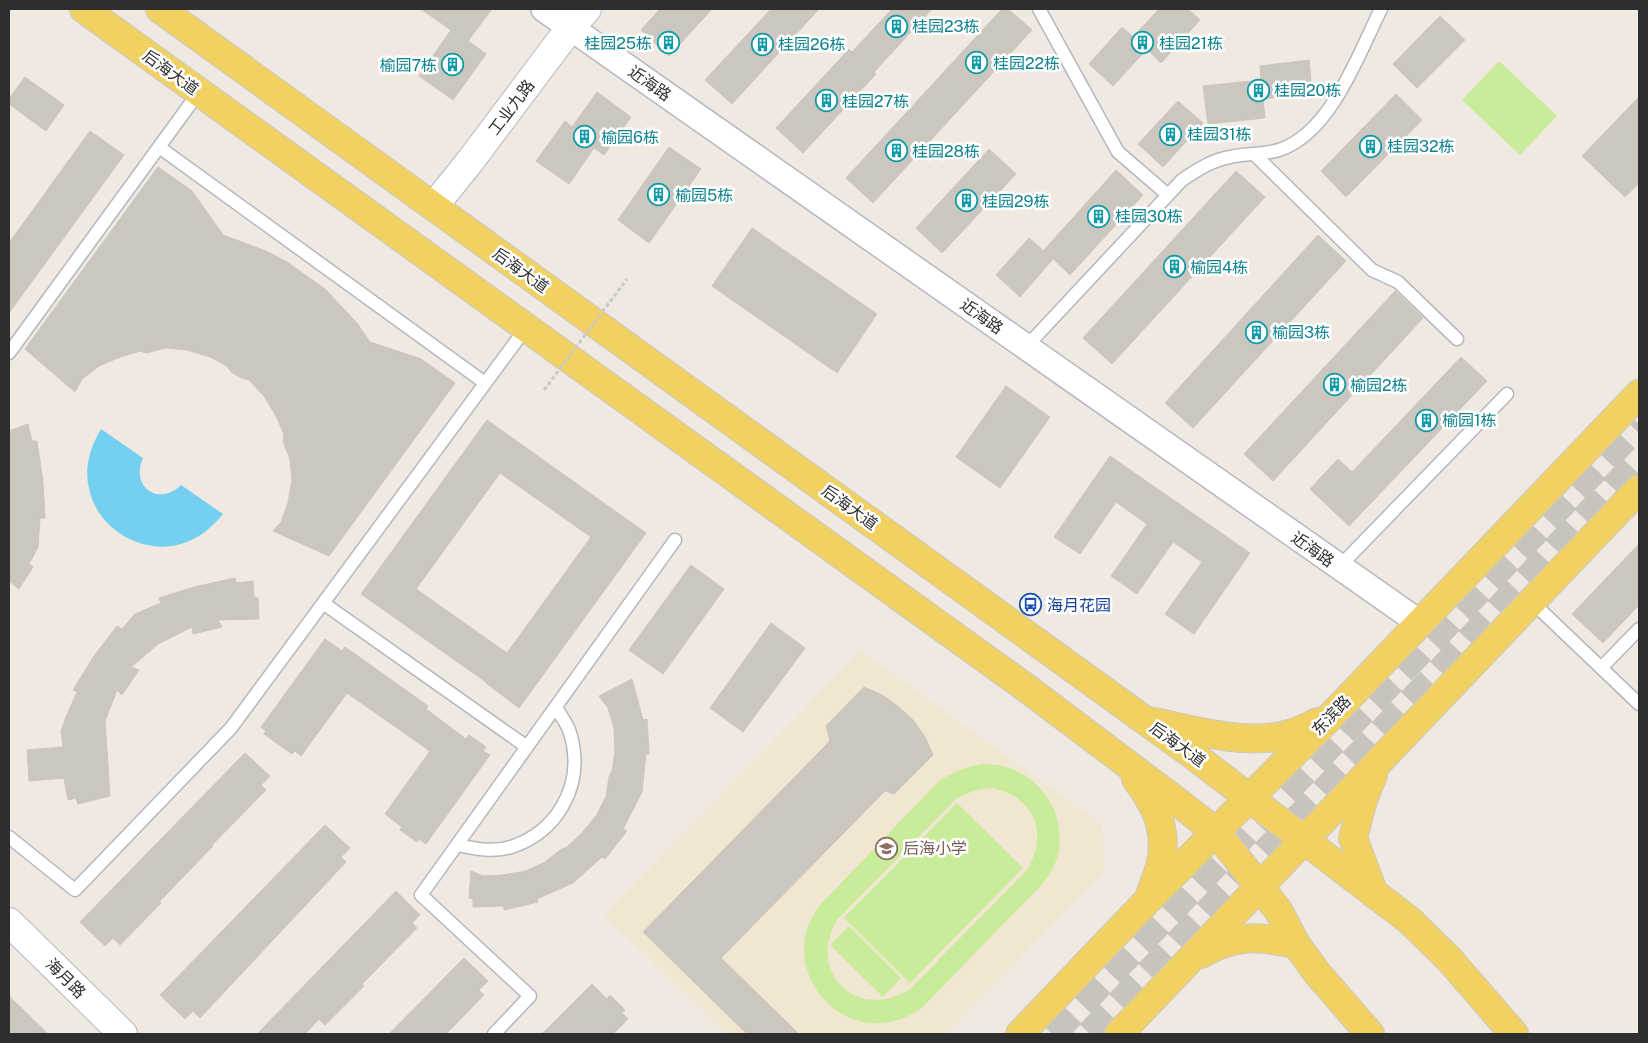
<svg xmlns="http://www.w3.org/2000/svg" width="1648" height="1043" font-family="'Public Sans','Noto Sans SC',sans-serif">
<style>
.education{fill:#f0e6d1}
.pitch{fill:#c9ec9a;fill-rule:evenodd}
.water{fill:#75cff0}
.building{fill:#cbc7bf;stroke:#cbc5ba;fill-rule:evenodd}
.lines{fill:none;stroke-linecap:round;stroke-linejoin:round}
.motorway-tunnel{stroke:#c8c4bd;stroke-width:28;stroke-dasharray:28 14;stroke-linecap:butt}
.service-casing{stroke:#b4b7c1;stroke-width:15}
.minor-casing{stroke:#b4b7c1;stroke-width:28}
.tertiary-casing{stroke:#b4b7c1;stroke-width:30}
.primary-casing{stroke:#c9c9c9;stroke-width:30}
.service{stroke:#fff;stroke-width:12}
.minor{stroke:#fff;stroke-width:25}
.tertiary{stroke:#fff;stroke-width:28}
.primary{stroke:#f2d163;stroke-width:28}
.path-bridge{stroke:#c9c9c9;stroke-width:3;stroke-dasharray:4 2.5;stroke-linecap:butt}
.labels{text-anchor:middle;stroke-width:5;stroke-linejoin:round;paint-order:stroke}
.culture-label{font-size:16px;fill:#0d838f;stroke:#fff;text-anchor:start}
.street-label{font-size:16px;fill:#2e2e2e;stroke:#fff}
.transit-label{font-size:16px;fill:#164399;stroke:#fff;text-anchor:start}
.education-label{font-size:16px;fill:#785e54;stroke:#fff;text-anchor:start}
</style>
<rect width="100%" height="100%" fill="#efe9e1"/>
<path class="education" d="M861,651L1102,825L1105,871L946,1034H727L604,915Z"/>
<path class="pitch" d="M1499,61L1557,116L1520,155L1462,100Z
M982,764C992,764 1002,765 1012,769C1046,782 1066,819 1058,854C1055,865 1050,874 1044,882L924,1006C912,1015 898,1022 882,1023C834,1027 795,980 806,932C809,922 814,914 820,905L939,781C953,772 965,767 982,764ZM993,788C1035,798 1048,832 1028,869L909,990C857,1021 806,973 837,920L956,799C968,792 978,789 993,788Z
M957,803L1023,868L910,983L844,918Z
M849,926L901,978L883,997L830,945Z"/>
<path class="water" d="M101,429L143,458C130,487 159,507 181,485L223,514C213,526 202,536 187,542C147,558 97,531 89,488C84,467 90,448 101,429Z"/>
<path class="building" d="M421,9H492L468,41L486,54L453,100L419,76L451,30Z
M660,9H712L669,56L641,30Z
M771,9H819L732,104L705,80Z
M892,9H932L874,72L876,74L803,153L776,128L849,49L852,52Z
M1002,9H1008L1032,30L873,203L846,178Z
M1159,9H1188L1200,20L1161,63L1147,49L1113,86L1089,64L1122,27L1133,37Z
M1440,16L1465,40L1417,88L1393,64Z
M1309,60L1312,93L1263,99L1265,118L1208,124L1203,86L1261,80L1260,66Z
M25,77L64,105L46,131L9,104V99Z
M597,92L631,117L604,155L594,148L569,184L536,161L565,121L572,127Z
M1396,94L1422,120L1346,197L1321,171Z
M1639,97V183L1625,197L1582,156Z
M1178,101L1203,123L1163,167L1138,144Z
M90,131L124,155L9,313V243Z
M669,147L701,169L649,243L618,220Z
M989,149L1016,174L942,253L916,228Z
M158,167L192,191L223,235L266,251L287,262L325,289L357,323L370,342L421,359L455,383L329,556L273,531L281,522L288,503L292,480L290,459L283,441L284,434L276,416L264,396L249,380L242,378L231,372L227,366L210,357L187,350L166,348L146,353L140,351L120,357L99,366L82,379L75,392L25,349Z
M1116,170L1143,195L1070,275L1044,250Z
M1236,171L1265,197L1112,364L1083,338Z
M752,228L877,314L837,373L712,286Z
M1318,235L1346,261L1193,428L1165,403Z
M1029,238L1053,259L1020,297L996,275Z
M1395,291L1423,318L1273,481L1244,454Z
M1461,357L1487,381L1349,526L1310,489L1338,459L1352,472Z
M1006,386L1050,417L1000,488L956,457Z
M487,420L646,533L519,708L486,683V682L361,594ZM500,473L591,537L507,653L416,589Z
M28,424L32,441H37L43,482L45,518H40L38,547L29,564L33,567L19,589L9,581V431Z
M1110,456L1250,553L1194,634L1165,614L1202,562L1173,542L1137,594L1111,576L1147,524L1116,502L1080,554L1054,537Z
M1639,544V605L1603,643L1572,614Z
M691,565L724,589L663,674L629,650Z
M235,578L236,583L253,581L254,597L258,598L259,619L218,620L222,627L193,634L192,627L158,644L131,667L139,670L122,695L117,690L105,721L110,796L78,804L76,798L68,800L64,778L29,781L27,750L63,747L61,731L66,717L77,692L73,690L94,656L117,626L122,629L135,614L161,603L159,598L194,587Z
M771,623L805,648L743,732L710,708Z
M325,639L342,651L345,647L428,706L426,709L466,739L469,735L486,747L483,751L490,755L426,844L419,839L417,842L400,830L402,827L385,814L430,751L347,693L301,756L295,751L292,754L264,734L266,731L261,727Z
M632,679L643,720L647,719L649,754H646L642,792L623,829L627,831L605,859L602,857L573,883L537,899L538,902L504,910V906L473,907V899L469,898L471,871L483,876L502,875L526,871L545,862L560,850L567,847L581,834L596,816L606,797L609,777L612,771L615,752L614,728L608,708L599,696Z
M864,687L882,695L899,707L913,720L925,737L933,755L894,794L885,791L721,958L799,1034H747L643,932L830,741L826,726Z
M245,753L270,776L261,785L266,790L212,845L213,846L159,902L161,903L120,945L113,938L105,946L80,922Z
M325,825L350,848L341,857L346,862L200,1018L193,1011L185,1019L160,995Z
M396,891L420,915L412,923L417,928L362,984L364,986L325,1025L319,1019L305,1034H257Z
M464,958L488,981L479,990L484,995L446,1034H389Z
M592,984L607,999L610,995L625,1010L622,1013L628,1019L613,1034H542Z
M9,996L48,1034H9Z"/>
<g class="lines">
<path class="motorway-tunnel" d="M1052,1034L1639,424
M1090,1034L1431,681L1639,461"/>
<defs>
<path id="service" d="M1039,9L1118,152L1168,195
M159,147L485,383
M1254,154L1372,270L1398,282L1457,339
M1026,347L1182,180C1197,170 1212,160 1230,157C1246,153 1263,155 1279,150C1331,133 1358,55 1381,9
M9,353L199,92
M1339,567L1507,394
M1531,601L1639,704
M323,603L527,747
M1601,668L1639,629
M9,837L75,890L231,728L526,328
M457,845C476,849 495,853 514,846C556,831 581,789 573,745C572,740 571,735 569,730C566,722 560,715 556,707
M494,1034L530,996L421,895L675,540"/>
<path id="minor" d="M544,9L1420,623"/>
<path id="tertiary" d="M434,206L471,160L570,28L587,9
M9,922L123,1034"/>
<path id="primary" d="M84,9L1025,687L1179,803L1216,832L1278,910L1296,944L1317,973L1370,1034
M160,9L1193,755L1409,920L1448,958L1514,1034
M1155,722C1193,731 1251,746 1289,734C1299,732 1309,726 1318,722
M1373,775L1363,800L1353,838L1374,894
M1136,779C1155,805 1166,825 1162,858C1160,870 1154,883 1150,895
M1201,954C1236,934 1258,936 1296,944
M1020,1034L1148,900L1331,716L1639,394
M1119,1034L1639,489"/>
</defs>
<use href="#service" class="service-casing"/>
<use href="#minor" class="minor-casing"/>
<use href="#tertiary" class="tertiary-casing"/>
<use href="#primary" class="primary-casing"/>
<use href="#service" class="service"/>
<use href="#minor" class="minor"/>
<use href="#tertiary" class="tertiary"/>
<use href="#primary" class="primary"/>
<path class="path-bridge" d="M544,390L627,279"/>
</g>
<defs>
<symbol id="building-ring" viewBox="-11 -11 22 22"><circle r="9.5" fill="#fff" stroke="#0f9aa8" stroke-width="1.5"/><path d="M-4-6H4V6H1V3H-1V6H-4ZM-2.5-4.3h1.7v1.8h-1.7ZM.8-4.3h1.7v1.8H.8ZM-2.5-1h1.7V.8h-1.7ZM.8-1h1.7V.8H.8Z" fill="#0f9aa8"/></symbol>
<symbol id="bus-ring" viewBox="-11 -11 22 22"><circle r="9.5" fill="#fff" stroke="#1a4fb4" stroke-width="1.5"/><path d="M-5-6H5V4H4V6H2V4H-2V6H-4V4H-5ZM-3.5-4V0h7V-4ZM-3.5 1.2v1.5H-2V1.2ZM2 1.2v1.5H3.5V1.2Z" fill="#1a4fb4"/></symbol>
<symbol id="school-ring" viewBox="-11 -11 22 22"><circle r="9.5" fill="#fff" stroke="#8d6e63" stroke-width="1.5"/><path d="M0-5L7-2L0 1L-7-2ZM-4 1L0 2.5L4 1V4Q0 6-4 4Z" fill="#8d6e63"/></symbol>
</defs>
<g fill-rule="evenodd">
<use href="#building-ring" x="884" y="14" width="25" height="25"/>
<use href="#building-ring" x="656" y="30" width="25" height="25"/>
<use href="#building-ring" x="1130" y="30" width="25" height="25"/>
<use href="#building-ring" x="750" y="32" width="25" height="25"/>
<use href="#building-ring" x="964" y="50" width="25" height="25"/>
<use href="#building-ring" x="440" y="52" width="25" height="25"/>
<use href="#building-ring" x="1246" y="78" width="25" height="25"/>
<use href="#building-ring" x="814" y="88" width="25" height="25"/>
<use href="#building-ring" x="1158" y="122" width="25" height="25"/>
<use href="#building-ring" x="572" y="124" width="25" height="25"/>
<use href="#building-ring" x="1358" y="134" width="25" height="25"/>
<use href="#building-ring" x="884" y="138" width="25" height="25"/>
<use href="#building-ring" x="646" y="182" width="25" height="25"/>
<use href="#building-ring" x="954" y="188" width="25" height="25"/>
<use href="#building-ring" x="1086" y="204" width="25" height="25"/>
<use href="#building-ring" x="1162" y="254" width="25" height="25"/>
<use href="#building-ring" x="1244" y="320" width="25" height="25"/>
<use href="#building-ring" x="1322" y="372" width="25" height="25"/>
<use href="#building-ring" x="1414" y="408" width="25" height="25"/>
<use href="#bus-ring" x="1018" y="592" width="25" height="25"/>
<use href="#school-ring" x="874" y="836" width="25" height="25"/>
</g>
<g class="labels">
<g class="culture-label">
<text x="912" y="32">桂园23栋</text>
<text x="652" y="49" text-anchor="end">桂园25栋</text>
<text x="1159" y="49">桂园21栋</text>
<text x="778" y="50">桂园26栋</text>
<text x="993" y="69">桂园22栋</text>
<text x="437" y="71" text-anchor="end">榆园7栋</text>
<text x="1274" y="96">桂园20栋</text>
<text x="842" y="107">桂园27栋</text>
<text x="1187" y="140">桂园31栋</text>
<text x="601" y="143">榆园6栋</text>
<text x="1387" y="152">桂园32栋</text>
<text x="912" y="157">桂园28栋</text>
<text x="675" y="201">榆园5栋</text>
<text x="982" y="207">桂园29栋</text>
<text x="1115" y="222">桂园30栋</text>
<text x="1190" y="273">榆园4栋</text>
<text x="1272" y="338">榆园3栋</text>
<text x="1350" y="391">榆园2栋</text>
<text x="1442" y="426">榆园1栋</text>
</g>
<g class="street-label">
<text transform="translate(171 72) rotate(36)" y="6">后海大道</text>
<text transform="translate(650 83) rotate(35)" y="6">近海路</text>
<text transform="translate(511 107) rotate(-53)" y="6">工业九路</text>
<text transform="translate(521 270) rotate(36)" y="6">后海大道</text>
<text transform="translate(982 316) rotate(35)" y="6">近海路</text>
<text transform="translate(850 507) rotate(36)" y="6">后海大道</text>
<text transform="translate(1313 549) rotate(35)" y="6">近海路</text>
<text transform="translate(1331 715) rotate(-46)" y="6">东滨路</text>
<text transform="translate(1178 744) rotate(36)" y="6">后海大道</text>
<text transform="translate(66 978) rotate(45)" y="6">海月路</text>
</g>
<g class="transit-label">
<text x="1047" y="611">海月花园</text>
</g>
<g class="education-label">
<text x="903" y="854">后海小学</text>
</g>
</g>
<rect width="1648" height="1043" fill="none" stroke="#2e2e2e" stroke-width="20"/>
</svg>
